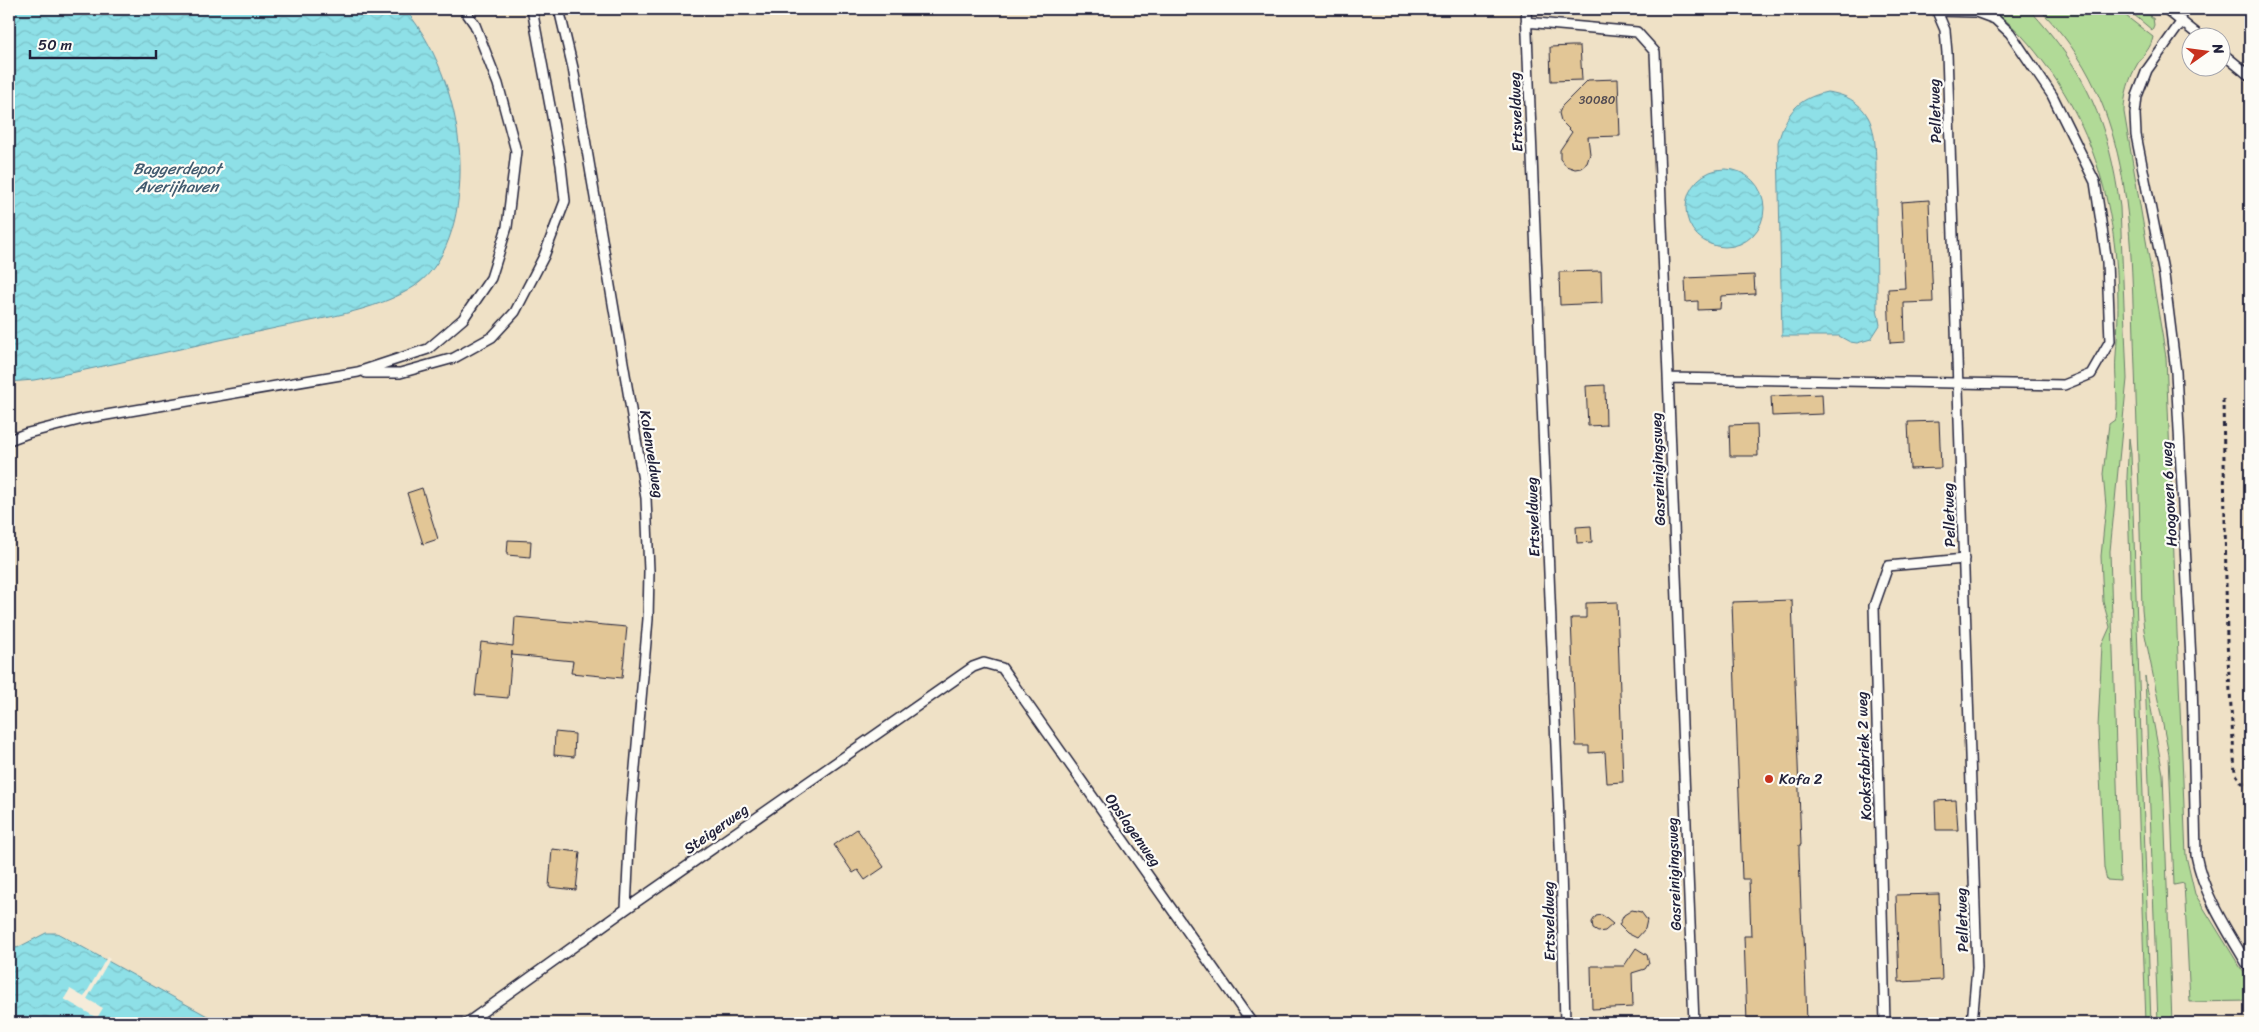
<svg xmlns="http://www.w3.org/2000/svg" width="2259" height="1032" font-family="Sriracha,sans-serif">
<style>
.built{fill:#efe1c6;fill-rule:evenodd}
.green{fill:#b1da97;stroke:#6a7e69}
.water{fill:url(#water-waves);stroke:#6394a2}
.pier{fill:#f5ecda}
.building{fill:#e2c696;stroke:#22223b}
.lines{fill:none;stroke-linecap:round;stroke-linejoin:round}
.lane-casing{stroke:#22223b;stroke-width:12}
.path{stroke:#22223b;stroke-width:3;stroke-dasharray:4 4;stroke-linecap:butt}
.lane{stroke:#fdfcf7;stroke-width:9}
.poi-dot{fill:#c8321e;stroke:#fdfcf7;stroke-width:2}
.labels{text-anchor:middle;stroke-width:4.5;stroke-linejoin:round;paint-order:stroke}
.number-label{font-size:12px;fill:#524b52}
.street-label{font-size:15px;fill:#22223b;stroke:#fdfcf7}
.poi-label{font-size:15px;fill:#22223b;stroke:#fdfcf7;text-anchor:start}
.water-label{font-size:16px;font-style:italic;fill:#425b6f;stroke:#fdfcf7}
</style>
<defs>
<pattern id="water-waves" width="16" height="10" patternUnits="userSpaceOnUse" patternTransform="scale(1.25)"><rect width="16" height="10" fill="#8ee0e7"/><path d="M0 5q4-4 8 0t8 0" fill="none" stroke="#7ac0c7"/></pattern>
</defs>
<rect width="100%" height="100%" fill="#f5ecda"/>
<filter id="ink" filterUnits="userSpaceOnUse"><feTurbulence type="fractalNoise" baseFrequency=".02" numOctaves="2"/><feDisplacementMap in="SourceGraphic" scale="10" xChannelSelector="R" yChannelSelector="G"/><feConvolveMatrix kernelMatrix="1 2 1 2 8 2 1 2 1" color-interpolation-filters="sRGB"/></filter>
<g filter="url(#ink)">
<path class="built" d="M9,9H2250V1023H48L9,988ZM2192,38H2222V68H2192Z"/>
<path class="green" d="M1990,9H2029C2086,70 2109,124 2120,207L2127,379L2110,551L2120,881L2107,880L2104,868L2098,727L2102,645L2110,627L2103,601L2101,556L2106,506L2103,474L2109,424L2116,419C2119,397 2114,377 2116,355C2124,253 2109,153 2048,68C2031,45 2014,24 1990,9Z
M2039,9H2117L2153,37C2151,48 2144,54 2138,63C2129,78 2124,95 2124,112L2166,357L2186,856L2195,894L2250,983L2249,1001L2190,1002L2184,883L2174,885L2169,755L2144,630L2142,610C2140,529 2138,448 2135,368C2130,241 2138,105 2039,9Z
M2127,9H2148L2151,18H2153L2154,25L2152,30Z
M2129,438L2131,453L2151,1023H2146L2127,477Z
M2145,676L2163,774L2172,1023H2158Z"/>
<path class="water" d="M9,9H405C439,50 459,109 460,163C461,205 452,260 415,286C376,312 316,319 271,329C204,343 138,359 71,373L34,380L9,382Z
M1827,92C1844,94 1859,101 1868,117C1879,137 1875,174 1876,196C1876,234 1877,271 1877,308L1880,325L1871,339L1857,343L1850,342L1839,336H1782L1778,142C1787,113 1796,99 1827,92Z
M1686 208a39 39 0 1 1 78 0a39 39 0 1 1-78 0Z
M46,933H57L220,1023H9V945L17,948Z"/>
<path class="pier" d="M107,957L110,959L87,999L103,1008L97,1018L64,999L70,989L84,997Z"/>
<path class="building" d="M1572,46H1580L1582,80L1551,81L1550,47Z
M1618,79L1620,136L1588,137L1590,154L1587,163L1581,168L1575,169L1566,166L1560,159V150L1572,132L1561,121L1559,113L1562,106L1588,80Z
M1929,200L1933,302L1904,303L1905,342L1890,343L1888,289L1905,288L1901,202Z
M1601,271L1602,303L1560,305L1559,272Z
M1754,275L1755,294L1721,296L1720,309L1698,310V301L1686,302L1685,278Z
M1605,385L1606,425L1588,426L1586,386Z
M1822,394L1823,414L1772,416L1771,396Z
M1939,421L1941,468L1910,469L1908,422Z
M1757,424L1758,456H1730L1729,425Z
M422,488L438,539L423,544L407,493Z
M1591,526L1592,542L1577,543L1576,527Z
M508,540L531,541L530,557L507,555Z
M1792,600L1801,845H1799V853L1801,909L1802,929L1803,936H1804L1807,1023H1747L1744,936H1751L1749,879H1742L1732,602Z
M1617,602L1623,782L1607,783L1605,752L1589,753V746H1576L1571,618H1586V603Z
M515,617L627,627L622,678L571,673L573,661L512,655V651L508,698L475,695L481,642L513,646Z
M555,732L575,734L574,757L554,755Z
M1956,800L1958,830H1936L1935,801Z
M857,829L884,867L865,880L858,870L853,873L834,845Z
M552,849L580,852L576,890L549,887Z
M1939,894L1942,980L1899,982L1896,895Z
M1632,910L1641,912L1647,920L1645,929L1637,938L1627,933L1619,925L1624,915Z
M1602,915L1613,924L1605,931L1598,932L1593,929L1592,922L1596,916Z
M1636,948L1647,955L1649,963L1645,969L1632,973L1633,1007L1592,1009L1591,966H1624Z"/>
<g class="lines">
<defs>
<path id="lane" d="M559,9L573,68L646,498L649,571L648,619L630,825L626,909
M1526,9L1561,868L1565,1023
M1936,9L1945,30L1947,53L1977,968L1972,1023
M2166,9L2202,38
M2182,21L2147,70L2137,96L2135,114L2136,135L2164,275L2176,372L2192,679L2196,855C2204,897 2229,933 2250,969
M1526,22L1637,32L1655,52L1694,1023
M2222,53L2250,76
M366,373H400L454,358L492,337L515,312L544,256L565,201L561,165L532,9
M1668,378L2064,385L2091,374L2110,341L2107,262L2095,182L2052,95L2010,33L1995,19L1976,12L1938,11
M9,440L28,433L83,419L358,372L428,349L463,319L491,278L507,227L516,151L498,84L475,25L464,9
M467,1023L626,909L973,667L984,663L1002,668L1252,1023
M1885,1023L1874,606L1888,566L1964,559"/>
</defs>
<use href="#lane" class="lane-casing"/>
<path class="path" d="M2223,399L2227,642L2235,773L2242,783H2250"/>
<use href="#lane" class="lane"/>
</g>
</g>
<circle class="poi-dot" cx="1769" cy="779" r="5"/>
<g class="labels">
<g class="number-label">
<text x="1597" y="104">30080</text>
</g>
<g class="street-label">
<text transform="translate(1935 111) rotate(-92)" y="5">Pelletweg</text>
<text transform="translate(1516 112) rotate(-92)" y="5">Ertsveldweg</text>
<text transform="translate(652 454) rotate(81)" y="5">Kolenveldweg</text>
<text transform="translate(1658 469) rotate(-92)" y="5">Gasreinigingsweg</text>
<text transform="translate(2169 494) rotate(-93)" y="5">Hoogoven 6 weg</text>
<text transform="translate(1949 515) rotate(-92)" y="5">Pelletweg</text>
<text transform="translate(1533 517) rotate(-92)" y="5">Ertsveldweg</text>
<text transform="translate(1864 756) rotate(-92)" y="5">Kooksfabriek 2 weg</text>
<text transform="translate(716 829) rotate(-35)" y="5">Steigerweg</text>
<text transform="translate(1133 830) rotate(55)" y="5">Opslagenweg</text>
<text transform="translate(1674 874) rotate(-92)" y="5">Gasreinigingsweg</text>
<text transform="translate(1962 920) rotate(-92)" y="5">Pelletweg</text>
<text transform="translate(1549 921) rotate(-91)" y="5">Ertsveldweg</text>
</g>
<g class="poi-label">
<text x="1779" y="784">Kofa 2</text>
</g>
<g class="water-label">
<text x="177" y="174">Baggerdepot<tspan x="177" dy="18">Averijhaven</tspan></text>
</g>
</g>
<rect width="2259" height="1032" fill="none" stroke="#fdfcf7" stroke-width="30"/>
<rect x="15" y="15" width="2229" height="1002" fill="none" stroke="#22223b" stroke-width="2" filter="url(#ink)"/>
<g transform="translate(2206 52) rotate(76)"><circle r="24" fill="#fdfcf7" stroke="#a5a5ac"/>
<path d="M0-4L9 19L0 12L-9 19Z" fill="#c8321e"/>
<text y="-8" font-size="14" font-weight="bold" text-anchor="middle" fill="#22223b">N</text>
</g>
<path d="M30 50v8h126v-8" fill="none" stroke="#22223b" stroke-width="2.5"/>
<text x="38" y="50" font-size="15" fill="#22223b" stroke="#fdfcf7" stroke-width="4" paint-order="stroke">50 m</text>
</svg>
